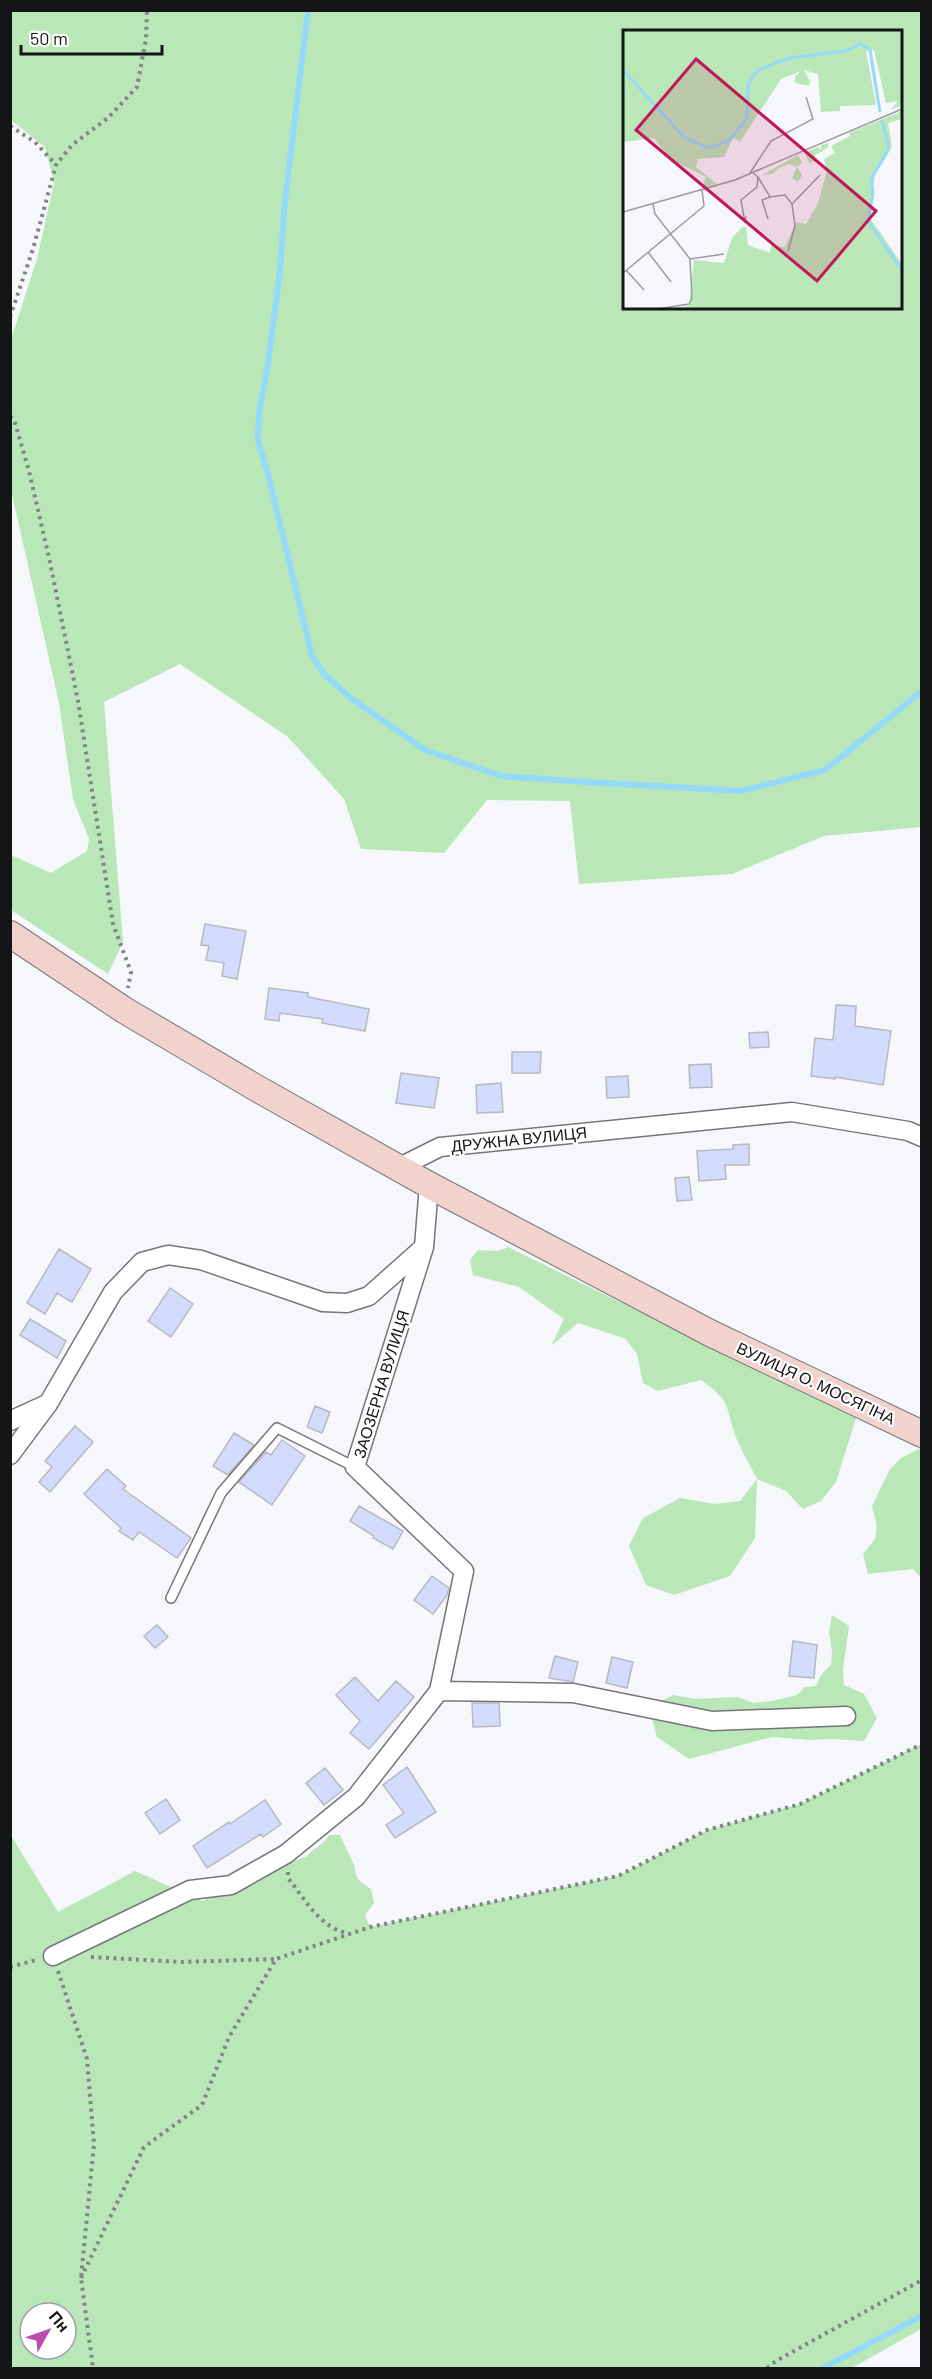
<svg xmlns="http://www.w3.org/2000/svg" width="932" height="2379" font-family="Barlow,sans-serif">
<style>
.green{fill:#b9e7b7;fill-rule:evenodd}
.lines{fill:none;stroke-linecap:round;stroke-linejoin:round}
.stream{stroke:#96dafa;stroke-width:6}
.building{fill:#d3dcff;stroke:#b8b9bd;stroke-width:1.5}
.service-casing{stroke:#757679;stroke-width:12}
.minor-casing{stroke:#757679;stroke-width:21}
.secondary-casing{stroke:#757679;stroke-width:28}
.path{stroke:#828486;stroke-width:4;stroke-dasharray:3 4.5;stroke-linecap:butt}
.service{stroke:#fff;stroke-width:9}
.minor{stroke:#fff;stroke-width:18}
.secondary{stroke:#f1d2cd;stroke-width:26}
.labels{text-anchor:middle;stroke-width:4.5;stroke-linejoin:round;paint-order:stroke}
.street-label{font-size:16px;fill:#141516;stroke:#fff}
.inset-river{fill:none;stroke:#96dafa;stroke-width:3}
.inset-road{fill:none;stroke:#9b9d9f;stroke-width:1.5}
.view{fill:#c2185b;fill-opacity:0.15;stroke:#c2185b;stroke-width:3}
.inset-edge{fill:none;stroke:#141516;stroke-width:3}
</style>
<rect width="100%" height="100%" fill="#f5f7fb"/>
<path class="green" d="M10,11H921V827L824,836L732,874L579,884L570,801L487,800L444,853L361,849L344,799L288,737L180,664L104,702L123,942L108,974L11,910V855L51,873L87,851L89,839L73,799L59,703L11,490V339L37,259L54,183L45,147L11,120ZM624,32H900V308H624Z
M508,1247L856,1418L836,1482L821,1501L803,1509L786,1491L757,1479L755,1538L730,1576L674,1595L646,1585L629,1546L643,1518L680,1498L715,1504L740,1501L757,1479C750,1466 743,1453 737,1440C724,1407 734,1403 701,1380L658,1391L643,1383L637,1354L626,1339L578,1323L551,1346L564,1319L519,1287L473,1275L470,1260L478,1250L498,1251Z
M919,1449L922,1450L921,1578L913,1569L868,1574L863,1554L875,1539L877,1526L872,1506L890,1469L901,1458Z
M832,1615L849,1626L843,1670L844,1685L864,1694L877,1718L864,1741L831,1739L809,1740L772,1737L689,1759L657,1737L649,1708L673,1695L695,1699L738,1697L753,1703L772,1701L797,1695L805,1687L816,1686L821,1675L831,1664L832,1652L829,1632Z
M921,1744V2329L852,2368H11L10,1834L58,1912L135,1871L202,1901L307,1856C314,1847 324,1845 329,1835H340C343,1843 347,1850 351,1858C360,1875 349,1875 371,1889L374,1903L365,1915L370,1927L618,1876L707,1830L800,1804ZM30,2313H66V2349H30Z"/>
<g class="lines">
<path class="stream" d="M308,10L285,201L280,271L268,364L259,413L258,441L268,474L312,656L324,674L352,699L425,750L501,776L586,782L741,791L825,770L922,691
M823,2368L922,2316"/>
</g>
<path class="building" d="M205,924L246,931L237,979L222,976L224,963L206,960L209,946L201,945Z
M269,988L308,993V997L369,1009L365,1031L322,1023L323,1019L280,1013L279,1021L265,1019Z
M836,1005L856,1006L855,1026L891,1031L883,1085L835,1077V1079L811,1076L815,1038L833,1040Z
M768,1032L769,1047L750,1048L749,1033Z
M512,1052H541L540,1073H512Z
M711,1064L712,1087L690,1088L689,1065Z
M401,1073L439,1078L434,1108L396,1103Z
M628,1076L629,1097L607,1098L606,1077Z
M501,1083L503,1112L477,1113L476,1085Z
M749,1144V1165H725L726,1179L699,1181L697,1151L733,1149V1145Z
M689,1177L692,1200L677,1201L675,1178Z
M59,1249L91,1269L72,1302L57,1293L45,1314L27,1303Z
M170,1288L193,1304L171,1337L148,1321Z
M30,1319L66,1341L57,1358L20,1335Z
M315,1406L330,1412L322,1433L307,1427Z
M75,1426L93,1442L50,1492L39,1482L52,1467L45,1461Z
M234,1433L254,1445L228,1475L213,1466Z
M282,1440L305,1456L272,1505L239,1482L266,1452L271,1455Z
M107,1469L126,1486L123,1489L191,1538L177,1558L139,1532L133,1540L119,1531L121,1528L84,1494Z
M359,1506L403,1531L393,1549L373,1538L374,1536L350,1521Z
M432,1576L449,1588L447,1595L433,1614L414,1600Z
M157,1625L168,1637L155,1648L144,1636Z
M793,1641L817,1645L814,1678L789,1676Z
M555,1656L578,1662L573,1682L549,1678Z
M612,1657L633,1662L627,1688L606,1683Z
M355,1677L378,1701L396,1681L414,1697L369,1749L350,1733L360,1721L336,1695Z
M472,1703H499L500,1726L473,1727Z
M407,1767L436,1812L395,1838L386,1825L404,1813L383,1785Z
M325,1768L343,1790L324,1805L306,1783Z
M166,1799L180,1820L160,1834L145,1813Z
M265,1800L281,1824L263,1837L261,1834L207,1868L193,1846L229,1822L230,1824Z"/>
<g class="lines">
<defs>
<path id="service" d="M171,1598L221,1493L277,1428L355,1467"/>
<path id="minor" d="M398,1168L440,1147L792,1112L908,1131L922,1137
M10,1421L47,1404
M10,1455L48,1404L113,1292L142,1262L168,1255L201,1260L323,1302L347,1303L369,1296L424,1247L429,1185
M439,1691L573,1693L712,1721L846,1716
M53,1956L190,1890L231,1885L286,1854L356,1797L439,1691L464,1571L355,1467L424,1247"/>
<path id="secondary" d="M10,934L124,1010L258,1089L429,1185L710,1333L922,1434"/>
</defs>
<use href="#service" class="service-casing"/>
<use href="#minor" class="minor-casing"/>
<use href="#secondary" class="secondary-casing"/>
<path class="path" d="M10,126L35,142L56,165
M10,317L33,249L56,165L72,145L108,118L137,87L146,39L147,10
M10,416L15,423L29,471L50,562L78,701L113,924L131,972L128,988
M288,1872V1878C305,1899 319,1927 347,1933
M91,1957L182,1962L275,1959
M10,1967L36,1960
M58,1971L87,2059L94,2144L81,2278L93,2368
M81,2278L144,2147L202,2105L229,2037L276,1959L370,1927L618,1876L707,1830L800,1804L922,1744
M767,2368L776,2361L922,2280"/>
<use href="#service" class="service"/>
<use href="#minor" class="minor"/>
<use href="#secondary" class="secondary"/>
</g>
<g class="labels">
<g class="street-label">
<text transform="translate(519 1139) rotate(-6)" y="6">ДРУЖНА ВУЛИЦЯ</text>
<text transform="translate(816 1383) rotate(25)" y="6">ВУЛИЦЯ О. МОСЯГІНА</text>
<text transform="translate(381 1384) rotate(-73)" y="6">ЗАОЗЕРНА ВУЛИЦЯ</text>
</g>
</g>
<g transform="translate(623 30)">
<rect width="279" height="279" fill="#f5f7fb"/>
<path d="M0,0H279V75L268,80L275,71L263,73L251,20L243,21L253,75L217,76V81L198,82L195,44L181,40L187,51L186,56L172,53V46L178,41L158,49L117,112L110,108L101,127L75,129L73,137L94,154L79,158L83,147L47,129L31,108L0,112ZM279,81V89L265,93L269,116L252,143L247,188L279,234V279H47L66,276L71,230L101,233L109,208L119,197H123L125,215L147,223L148,215L162,217L173,192L183,194L195,173L204,141L201,129L212,123L208,116L227,106L226,103ZM206,113L205,118L192,125V131L186,133L182,123L195,117L198,120V115ZM175,125L179,133L174,137L179,145L175,152L169,148L174,137L166,134L155,138L150,144L139,145Z" fill="#b9e7b7"/>
<path class="inset-river" d="M0,40L61,107L85,118L104,112L120,94L124,87L125,54L135,40L166,28L222,21L238,14L247,20L257,82M259,90L266,119L248,149L250,164L245,191L279,240"/>
<path class="inset-road" d="M127,143L148,111L190,89L183,67M135,147L147,167L162,165L169,174L172,196L165,221M30,174L32,184L67,229M169,174L197,145M0,182L112,150L279,79M123,186L122,193L118,170L134,157L135,147L130,143M145,189L139,170L147,167M25,222L48,252M67,229L101,224M3,240L21,260M0,243L81,176L79,160M34,279L66,274L69,268L67,229"/>
<path class="view" d="M73,29L253,181L194,251L13,100Z"/>
<rect width="279" height="279" class="inset-edge"/>
</g>
<rect width="932" height="2379" fill="none" stroke="#141516" stroke-width="24"/>
<g transform="translate(48 2331) rotate(50)"><circle r="28" fill="#ffffff" stroke="#a1a1a2" stroke-width="1.5"/>
<path d="M0-4.5L10 22L0 15L-10 22Z" fill="#ba4dad"/>
<text y="-9" font-size="16" font-weight="bold" text-anchor="middle" fill="#141516">Пн</text>
</g>
<path d="M21 45v9h141v-9" fill="none" stroke="#141516" stroke-width="3"/>
<text x="30" y="45" font-size="18" fill="#141516" stroke="#ffffff" stroke-width="4.5" paint-order="stroke">50 m</text>
</svg>
